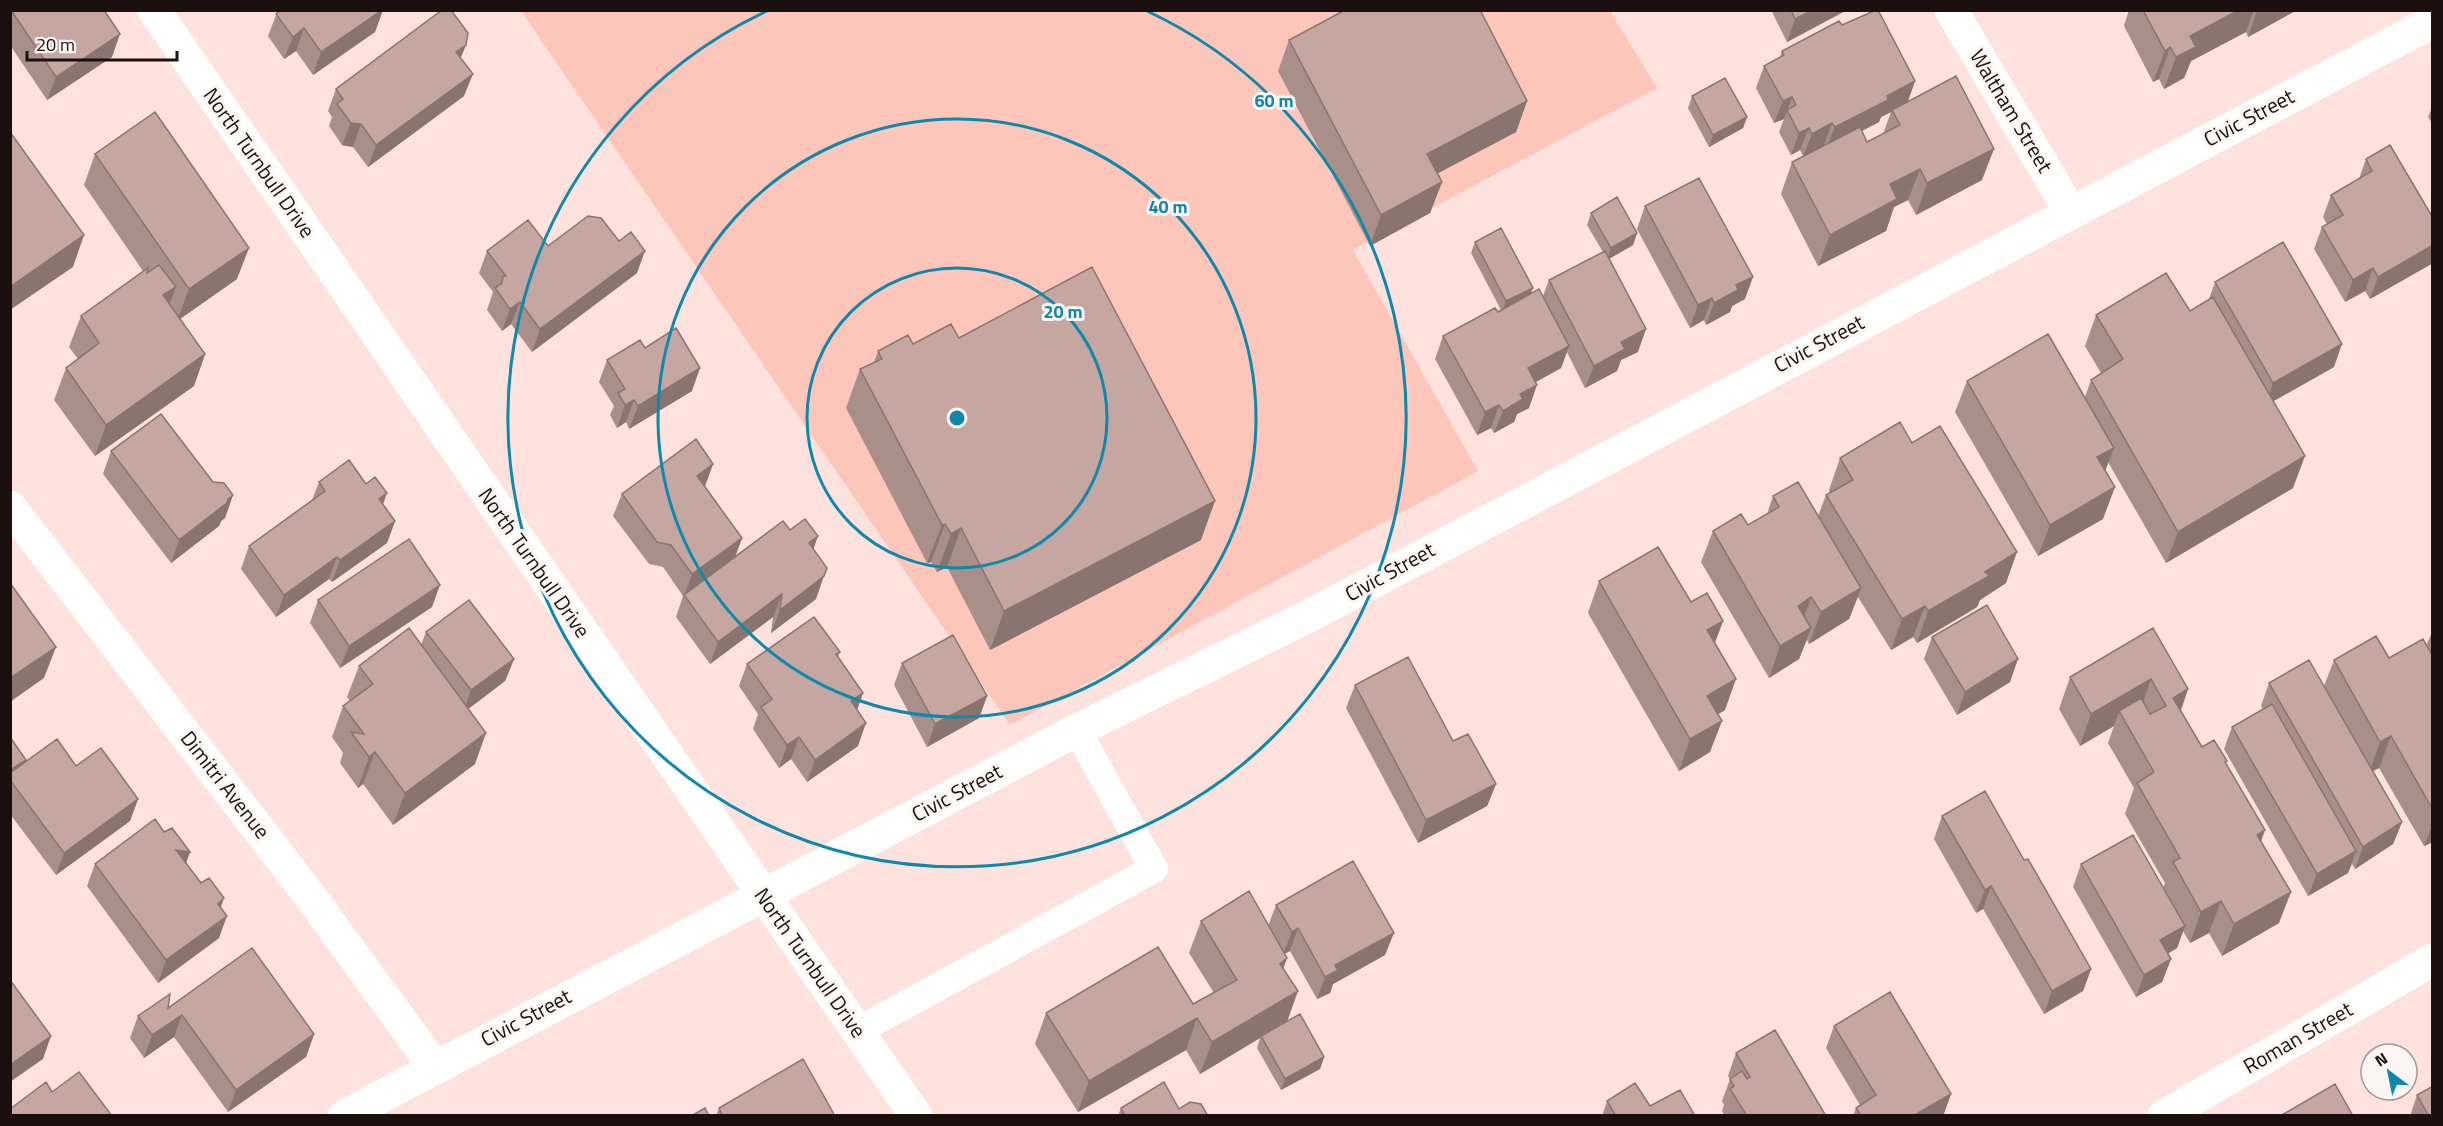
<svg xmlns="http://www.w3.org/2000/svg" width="2443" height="1126" font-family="'Titillium Web',sans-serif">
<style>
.green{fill:#fdc6bb}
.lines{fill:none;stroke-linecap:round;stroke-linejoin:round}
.service{stroke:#fff;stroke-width:28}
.minor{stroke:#fff;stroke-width:33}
.wall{fill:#a98f8a;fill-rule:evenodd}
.shaded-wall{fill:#8a7470}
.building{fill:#c5a6a0;stroke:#8a7470;stroke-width:1.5}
.ring{fill:none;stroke:#0e89ac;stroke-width:3}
.labels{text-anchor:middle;stroke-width:6;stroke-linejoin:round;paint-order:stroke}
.street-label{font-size:21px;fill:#1b100e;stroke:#fbf5f3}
.centre{fill:#0e89ac;stroke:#fbf5f3;stroke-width:3}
.ring-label{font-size:18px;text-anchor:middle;font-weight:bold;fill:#0e89ac;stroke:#fbf5f3;stroke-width:6;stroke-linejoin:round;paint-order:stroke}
</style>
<rect width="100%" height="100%" fill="#fde2dd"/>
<path class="green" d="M521,11H1610L1657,88L1353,250L1478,471L1010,725Z"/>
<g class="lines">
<path class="service" d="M857,1031L1154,869L1077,730"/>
<path class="minor" d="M154,10L916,1116
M1951,10L2070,211
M10,507L310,896L434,1066
M344,1116L1077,730L1307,617L2432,22
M2164,1116L2432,960"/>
</g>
<path class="wall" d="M10,10L112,57L47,100L10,45Z
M278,10H383L375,32L313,75L296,51L284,59L268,36Z
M1771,10H1847L1787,42Z
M2129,10H2297L2248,37L2246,32L2191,61L2184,78L2164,89L2159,79L2153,82L2124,26Z
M1842,25L1915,81L1908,101L1982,180L1916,215L1908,200L1894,207L1886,231L1818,266L1781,194L1792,162L1803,156L1800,150L1791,155L1779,132L1784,119L1774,123L1756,88L1764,66L1780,57L1782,51ZM1891,112L1883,134L1867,142L1862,131L1879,122L1881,117Z
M1289,40L1527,101L1516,132L1437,174L1442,182L1430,213L1370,246L1278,71Z
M461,58L464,96L368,167L353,147L342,145L329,126L332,117L328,111L336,89Z
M1692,96L1747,117L1743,128L1709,147L1688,108Z
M2433,105V125L2428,117Z
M95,154L237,279L180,319L205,354L194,386L95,456L54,400L66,368L78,359L69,347L81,316L143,271L84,185Z
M2366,159L2433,218V263L2370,299L2365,291L2345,302L2314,249L2322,227L2327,224L2323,217L2331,195L2359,179Z
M1645,206L1745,299L1732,306L1730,312L1706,325L1704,320L1690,328L1637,229Z
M1591,213L1637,233L1633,245L1609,259L1638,352L1621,360L1617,371L1585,388L1567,352L1561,368L1535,382L1529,408L1517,414L1514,422L1494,433L1491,428L1477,435L1435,359L1443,336L1501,310L1471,253L1475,242L1533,288L1530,294L1543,296L1549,280L1603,252L1587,225Z
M548,246L637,273L532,352L511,324L502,331L487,310L493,292L479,273L487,251Z
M2215,282L2334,367L2273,401L2293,488L2166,563L2108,462L2105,471L2103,519L2038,556L1955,412L1967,381L2085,397L2091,380L2101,373L2085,346L2096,315L2190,311L2209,299Z
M959,338L1201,540L990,650L947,567L937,572L931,562L927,563L846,408L860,369L874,362L878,351L913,344Z
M645,348L692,391L629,429L626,422L617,428L610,415L614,406L599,382L607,360Z
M1912,443L2006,583L1980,600L1977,607L1917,643L1913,637L1891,650L1858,597L1849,619L1809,644L1807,640L1799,659L1769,678L1701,562L1713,531L1748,525L1767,514L1773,496L1818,516L1826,495L1830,493L1829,490L1840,458Z
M111,451L213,482L233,495L225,518L221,521L219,526L171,563L103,474Z
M713,464L705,486L742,538L735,557L790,530L813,549L816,599L771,633L773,617L710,664L676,617L683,596L663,567L649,564L613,516L622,494Z
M319,482L366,484L395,521L387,543L332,582L329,579L276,617L241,569L249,546L312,500Z
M1599,581L1691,602L1723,621L1715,643L1725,710L1718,714L1710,752L1679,771L1588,613Z
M318,600L432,607L340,668L310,623Z
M2153,628L2188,689L2181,711L2202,747L2226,764L2261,842L2279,923L2222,956L2209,933L2190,943L2183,931L2177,948L2167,954L2171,959L2162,982L2136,997L2073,887L2081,864L2163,888L2165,883L2125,814L2134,788L2108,743L2114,726L2080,746L2059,709L2070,677Z
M2433,630V842L2424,846L2379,768L2373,771L2402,822L2393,844L2355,869L2352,864L2348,873L2308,896L2224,749L2232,727L2263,709L2261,706L2269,683L2324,686L2334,660L2389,658L2426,646Z
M426,632L514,659L505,681L468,709L475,764L393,825L363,784L358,788L340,763L343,753L332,737L343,706L350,701L347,697L359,666L421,645Z
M1932,637L2010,682L1957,715L1924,659Z
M840,652L838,657L863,693L857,710L858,746L807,782L791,759L779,768L753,729L758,714L739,686L747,664Z
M902,663L987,696L979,718L927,747L894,685Z
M1355,685L1453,741L1496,784L1487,806L1418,843L1346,708Z
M10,737L26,760L25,763L76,766L138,799L130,821L56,875L10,814Z
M1942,816L2024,860L2091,969L2083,991L2044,1014L1983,909L1976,913L1934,839Z
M164,832L190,852L186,863L221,908L219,938L158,983L87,886L95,864Z
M1276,905L1385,955L1333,984L1330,993L1317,999L1290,951L1285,954L1287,958L1283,968L1287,1021L1324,1057L1320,1069L1281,1090L1257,1048L1260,1038L1200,1074L1186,1050L1078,1112L1035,1044L1046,1013L1193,1004L1214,993L1189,953L1201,921L1268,926Z
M168,1008L314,1034L306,1057L228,1112L174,1037L144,1058L130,1038L138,1016Z
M1834,1026L1951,1094L1943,1116H1853L1856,1108L1860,1105L1826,1048Z
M1736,1053L1826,1116H1725L1722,1111L1724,1105L1722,1101L1730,1079L1728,1076Z
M2417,1095L2433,1116H2410Z
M1607,1101L1650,1106L1695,1116H1602Z
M719,1108L835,1116H716Z
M1121,1108L1179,1109L1208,1116H1118Z"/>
<path class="shaded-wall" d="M382,10H383L375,32L313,75L321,52Z
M1813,10H1847L1787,42L1795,19Z
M2239,10H2254L2246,32L2191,61L2184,78L2164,89L2176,57L2190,36Z
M2257,10H2297L2248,37Z
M304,28L296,51L284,59L293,37Z
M120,34L112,57L47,100L56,77Z
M466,45L457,67L456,52Z
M2170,47L2159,79L2153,82L2165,51Z
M473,74L464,96L368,167L376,145Z
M1915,81L1907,104L1892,110L1891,112L1881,117L1879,122L1826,149L1835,127L1887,96Z
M1792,97L1784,119L1774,123L1783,101Z
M1527,101L1516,132L1415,185L1427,154Z
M1747,117L1743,128L1709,147L1713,135Z
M351,123L361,124L353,147L342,145Z
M1832,123L1824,145L1803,156L1812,134Z
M1809,128L1800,150L1791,155L1799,133Z
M1994,149L1982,180L1916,215L1927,183Z
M1920,169L1908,200L1894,207L1886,231L1818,266L1830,235L1890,184Z
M1442,182L1430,213L1370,246L1381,215Z
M1637,233L1633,245L1607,260L1611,248Z
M84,235L73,267L10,310V287Z
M2433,245V263L2370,299L2378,277Z
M249,248L237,279L177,321L189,289Z
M645,251L637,273L532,352L540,329Z
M2373,268L2365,291L2345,302L2353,280Z
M1753,277L1745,299L1732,306L1730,312L1706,325L1714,303L1736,285Z
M176,287L164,318L163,295Z
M1533,288L1528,299L1502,313L1506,301Z
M1712,298L1704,320L1690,328L1698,305Z
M520,302L511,324L502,331L510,309Z
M1646,329L1638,352L1621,360L1617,371L1585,388L1594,366L1621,342Z
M2342,344L2334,367L2265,406L2273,383Z
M1569,346L1561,368L1520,391L1528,368Z
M205,354L194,386L95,456L106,425Z
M700,368L692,391L629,429L638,406Z
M1537,385L1529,408L1517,414L1514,422L1494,433L1503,411L1520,394Z
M634,400L626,422L617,428L625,405Z
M1499,405L1491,428L1477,435L1485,412Z
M2114,448L2102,479L2097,457Z
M2305,456L2293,488L2166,563L2178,532Z
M713,464L705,486L697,476Z
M2115,487L2103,519L2038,556L2050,525Z
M387,493L379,516V499Z
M233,495L225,518L221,521L219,526L171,563L179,540L228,499Z
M1215,501L1201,540L990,650L1004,611Z
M395,521L387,543L332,582L340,560Z
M945,524L931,562L927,563L942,525Z
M961,528L947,567L937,572L951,534Z
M818,536L810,559L809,543Z
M742,538L734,560L684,596L692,574Z
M2017,552L2006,583L1980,600L1977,607L1917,643L1928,611L1985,572Z
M337,557L329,579L276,617L284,595Z
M824,576L816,599L771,633L780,610Z
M440,585L432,607L340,668L349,646Z
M1861,588L1849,619L1809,644L1821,612Z
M782,594L773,617L710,664L718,642Z
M1811,597L1800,629L1798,606Z
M1925,606L1913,637L1891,650L1902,619Z
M1723,621L1711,652L1707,630Z
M1811,628L1799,659L1769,678L1780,646Z
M56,647L44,678L10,702V678Z
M514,659L505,681L463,713L471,690Z
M2018,659L2010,682L1957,715L1965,692Z
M1736,679L1725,710L1696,727L1707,696Z
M2151,679L2140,711H2119L2114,726L2080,746L2091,714Z
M2188,689L2177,720L2173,698Z
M863,693L855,715L851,701Z
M987,696L979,718L927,747L935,724Z
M1722,721L1710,752L1679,771L1690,739Z
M866,723L858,746L807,782L815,760Z
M486,733L475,764L393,825L405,793Z
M2391,736L2379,768L2369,773L2380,742Z
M799,737L791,759L779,768L787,745Z
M375,752L363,784L358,788L369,757Z
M26,760L22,771L10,779V770Z
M1496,784L1487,806L1418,843L1426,820Z
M138,799L130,821L56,875L64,853Z
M2402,822L2393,844L2355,869L2363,847Z
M2433,823V842L2424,846Z
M2265,830L2254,862L2257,835Z
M176,850L190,852L182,874Z
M2356,851L2348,873L2308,896L2317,874Z
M1991,886L1983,909L1976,913L1985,890Z
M2291,892L2279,923L2222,956L2234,924Z
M224,898L216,921L218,904Z
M2221,901L2209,933L2190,943L2201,912Z
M227,916L219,938L158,983L166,960Z
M2185,926L2177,948L2152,963L2160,940Z
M1298,928L1290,951L1283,954L1292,932Z
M1394,933L1385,955L1333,984L1330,993L1317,999L1325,977L1335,965Z
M1287,958L1276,990L1280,964Z
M2171,959L2162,982L2136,997L2144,975Z
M2091,969L2083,991L2044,1014L2052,991Z
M1298,991L1287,1022L1261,1036L1260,1038L1200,1074L1212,1042Z
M182,1015L174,1037L144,1058L152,1035Z
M1197,1018L1186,1050L1078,1112L1089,1081Z
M314,1034L306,1057L228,1112L236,1090Z
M51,1036L43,1059L10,1082V1065Z
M1324,1057L1320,1069L1281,1090L1285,1079Z
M1951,1094L1943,1116H1913Z"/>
<path class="building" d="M11,10H104L120,34L56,77Z
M281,10H382L321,52L304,28L293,37L276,14Z
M442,10H451L468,33L466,45L456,52L473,74L376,145L361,124L351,123L337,104L343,99L336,89Z
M1345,10H1480L1527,101L1427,154L1442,182L1381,215L1289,40Z
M1791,10H1813L1795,19Z
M1876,10H1878L1915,81L1887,96L1888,100L1835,127L1832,123L1812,134L1809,128L1799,133L1787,110L1796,105L1792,97L1783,101L1764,66L1784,55L1782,51L1839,21L1842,25Z
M2143,10H2239L2190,36L2196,47L2176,57L2170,47L2165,51Z
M1956,76L1994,149L1927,183L1920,169L1890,184L1897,199L1830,235L1792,162L1860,127L1867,142L1900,125L1892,110Z
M1725,78L1747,117L1713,135L1692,96Z
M155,112L249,248L189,289L95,154Z
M10,132L84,235L10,287Z
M2390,145L2433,218V245L2378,277L2373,268L2353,280L2322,227L2343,215L2331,195L2372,171L2366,159Z
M1699,178L1753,277L1736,285L1738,290L1714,303L1712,298L1698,305L1645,206Z
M1617,197L1637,233L1611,248L1591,213Z
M588,216L601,218L619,241L631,232L645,251L540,329L520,302L510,309L495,288L502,283L503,276H506L487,251L528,220L548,246Z
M1501,228L1533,288L1506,301L1475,242Z
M2283,242L2342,344L2273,383L2215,282Z
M1605,251L1646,329L1621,342L1625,349L1594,366L1549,280Z
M159,265L176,287L163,295L205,354L106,425L66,368L99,343L81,316L148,268L147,273Z
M1092,267L1215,501L1004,611L961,528L951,534L945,524L942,525L860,369L882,359L878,351L908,335L913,344L951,324L959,338Z
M2166,273L2190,311L2213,297L2305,456L2178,532L2091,380L2123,359L2096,315Z
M1539,289L1569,346L1528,368L1537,385L1520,394L1523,399L1503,411L1499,405L1485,412L1443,336L1495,308L1498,312Z
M676,328L700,368L638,406L634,400L625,405L618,393L625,389L607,360L640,340L645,348Z
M2048,334L2114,448L2097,457L2115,487L2050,525L1967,381Z
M161,414L213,482L224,483L233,495L228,499L227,503L179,540L111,451Z
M1900,422L1912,443L1940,426L2017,552L1985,572L1989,576L1928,611L1925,606L1902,619L1826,495L1853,480L1840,458Z
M696,439L713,464L697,476L742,538L692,574L671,545L657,542L622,494Z
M349,460L366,484L375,477L387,493L379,499L395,521L340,560L337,557L284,595L249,546L325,491L319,482Z
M1798,482L1861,588L1821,612L1811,597L1798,606L1811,628L1780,646L1713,531L1741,514L1748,525L1779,507L1773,496Z
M805,519L818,536L809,543L827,568L824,576L780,610L782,594L718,642L684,595L783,521L790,530Z
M409,539L440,585L349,646L318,600Z
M1658,547L1691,602L1707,593L1723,621L1707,630L1736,679L1707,696L1722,721L1690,739L1599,581Z
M10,583L56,647L10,678Z
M469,600L514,659L471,690L426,632Z
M1987,605L2018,659L1965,692L1932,637Z
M814,617L840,652L836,654L863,693L851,701L866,723L815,760L799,737L787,745L761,707L772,699L747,664Z
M409,628L486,733L405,793L375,752L369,757L351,732L364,734L343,706L373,684L359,666Z
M2153,628L2188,689L2173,698L2202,747L2214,740L2227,761L2225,762L2265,830L2257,835L2291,892L2234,924L2221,901L2201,912L2173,862L2180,858L2137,783L2154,772L2119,711L2141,698L2150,714L2166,706L2151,679L2091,714L2070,677Z
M953,635L987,696L935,724L902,663Z
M2376,636L2389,658L2423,639L2433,657V810L2391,736L2380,742L2334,660Z
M1408,657L1453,741L1468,734L1496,784L1426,820L1355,685Z
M2309,660L2402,822L2363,847L2269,683Z
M2272,704L2356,851L2317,874L2232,727Z
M10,737L26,760L10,770Z
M57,739L76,766L101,748L138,799L64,853L10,780V773Z
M1985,791L2024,860L2028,859L2091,969L2052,991L1991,886L1985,890L1942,816Z
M155,819L164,832L172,828L190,852L176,850L201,883L209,878L224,898L218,904L227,916L166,960L95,864Z
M2133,835L2185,926L2160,940L2171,959L2144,975L2081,864Z
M1353,861L1394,933L1335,965L1338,970L1325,977L1298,928L1292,932L1276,905Z
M1249,891L1287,958L1280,964L1298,991L1212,1042L1197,1018L1089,1081L1046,1013L1158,947L1193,1004L1237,980L1201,921Z
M252,948L314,1034L236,1090L182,1015L152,1035L138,1016L170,994L168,1008Z
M10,980L51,1036L10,1065Z
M1890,992L1951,1094L1913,1116H1861L1856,1108L1876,1095L1834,1026Z
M1300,1014L1324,1057L1285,1079L1261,1036Z
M1775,1030L1826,1116H1747L1730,1089L1734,1086L1730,1079L1742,1071L1747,1079L1750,1077L1736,1053Z
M803,1059L835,1116H723L719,1108Z
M79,1072L112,1116H10V1109L46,1082L52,1092Z
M1164,1082L1179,1109L1190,1102L1201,1104L1208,1116H1125L1121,1108Z
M1635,1083L1650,1106L1680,1090L1695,1116H1616L1607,1101Z
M2335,1084L2353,1116H2280Z
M2433,1086V1116H2429L2417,1095Z
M705,1108L709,1116H691Z"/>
<g class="ring">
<circle cx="957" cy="418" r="150"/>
<circle cx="957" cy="418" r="299"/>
<path d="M1147 11A449 449 0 1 1 767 11"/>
</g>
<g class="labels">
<g class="street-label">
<text transform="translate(2011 111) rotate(59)" y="7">Waltham Street</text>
<text transform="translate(2249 118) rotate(-28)" y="7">Civic Street</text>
<text transform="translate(259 163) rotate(55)" y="7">North Turnbull Drive</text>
<text transform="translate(1819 344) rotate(-28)" y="7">Civic Street</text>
<text transform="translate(534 563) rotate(55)" y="7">North Turnbull Drive</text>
<text transform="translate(1390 572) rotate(-29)" y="7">Civic Street</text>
<text transform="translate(225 785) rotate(52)" y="7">Dimitri Avenue</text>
<text transform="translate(957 793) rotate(-28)" y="7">Civic Street</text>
<text transform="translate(810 963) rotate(55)" y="7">North Turnbull Drive</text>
<text transform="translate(526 1018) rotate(-28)" y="7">Civic Street</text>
<text transform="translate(2298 1038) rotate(-30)" y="7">Roman Street</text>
</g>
</g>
<circle cx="957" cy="418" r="9" class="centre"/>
<g class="ring-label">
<text x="1274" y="107">60 m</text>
<text x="1168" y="213">40 m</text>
<text x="1063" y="318">20 m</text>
</g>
<rect width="2443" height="1126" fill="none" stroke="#1b100e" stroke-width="24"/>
<g transform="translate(2389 1072) rotate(328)"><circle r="28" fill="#fbf5f3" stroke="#a19997" stroke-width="1.5"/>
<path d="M0-4.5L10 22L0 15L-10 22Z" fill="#0e89ac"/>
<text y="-9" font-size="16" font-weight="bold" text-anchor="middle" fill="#1b100e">N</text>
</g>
<path d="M27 51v9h150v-9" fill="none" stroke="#1b100e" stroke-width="3"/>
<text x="36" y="51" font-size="18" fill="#1b100e" stroke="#fbf5f3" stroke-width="4.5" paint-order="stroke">20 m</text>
</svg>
